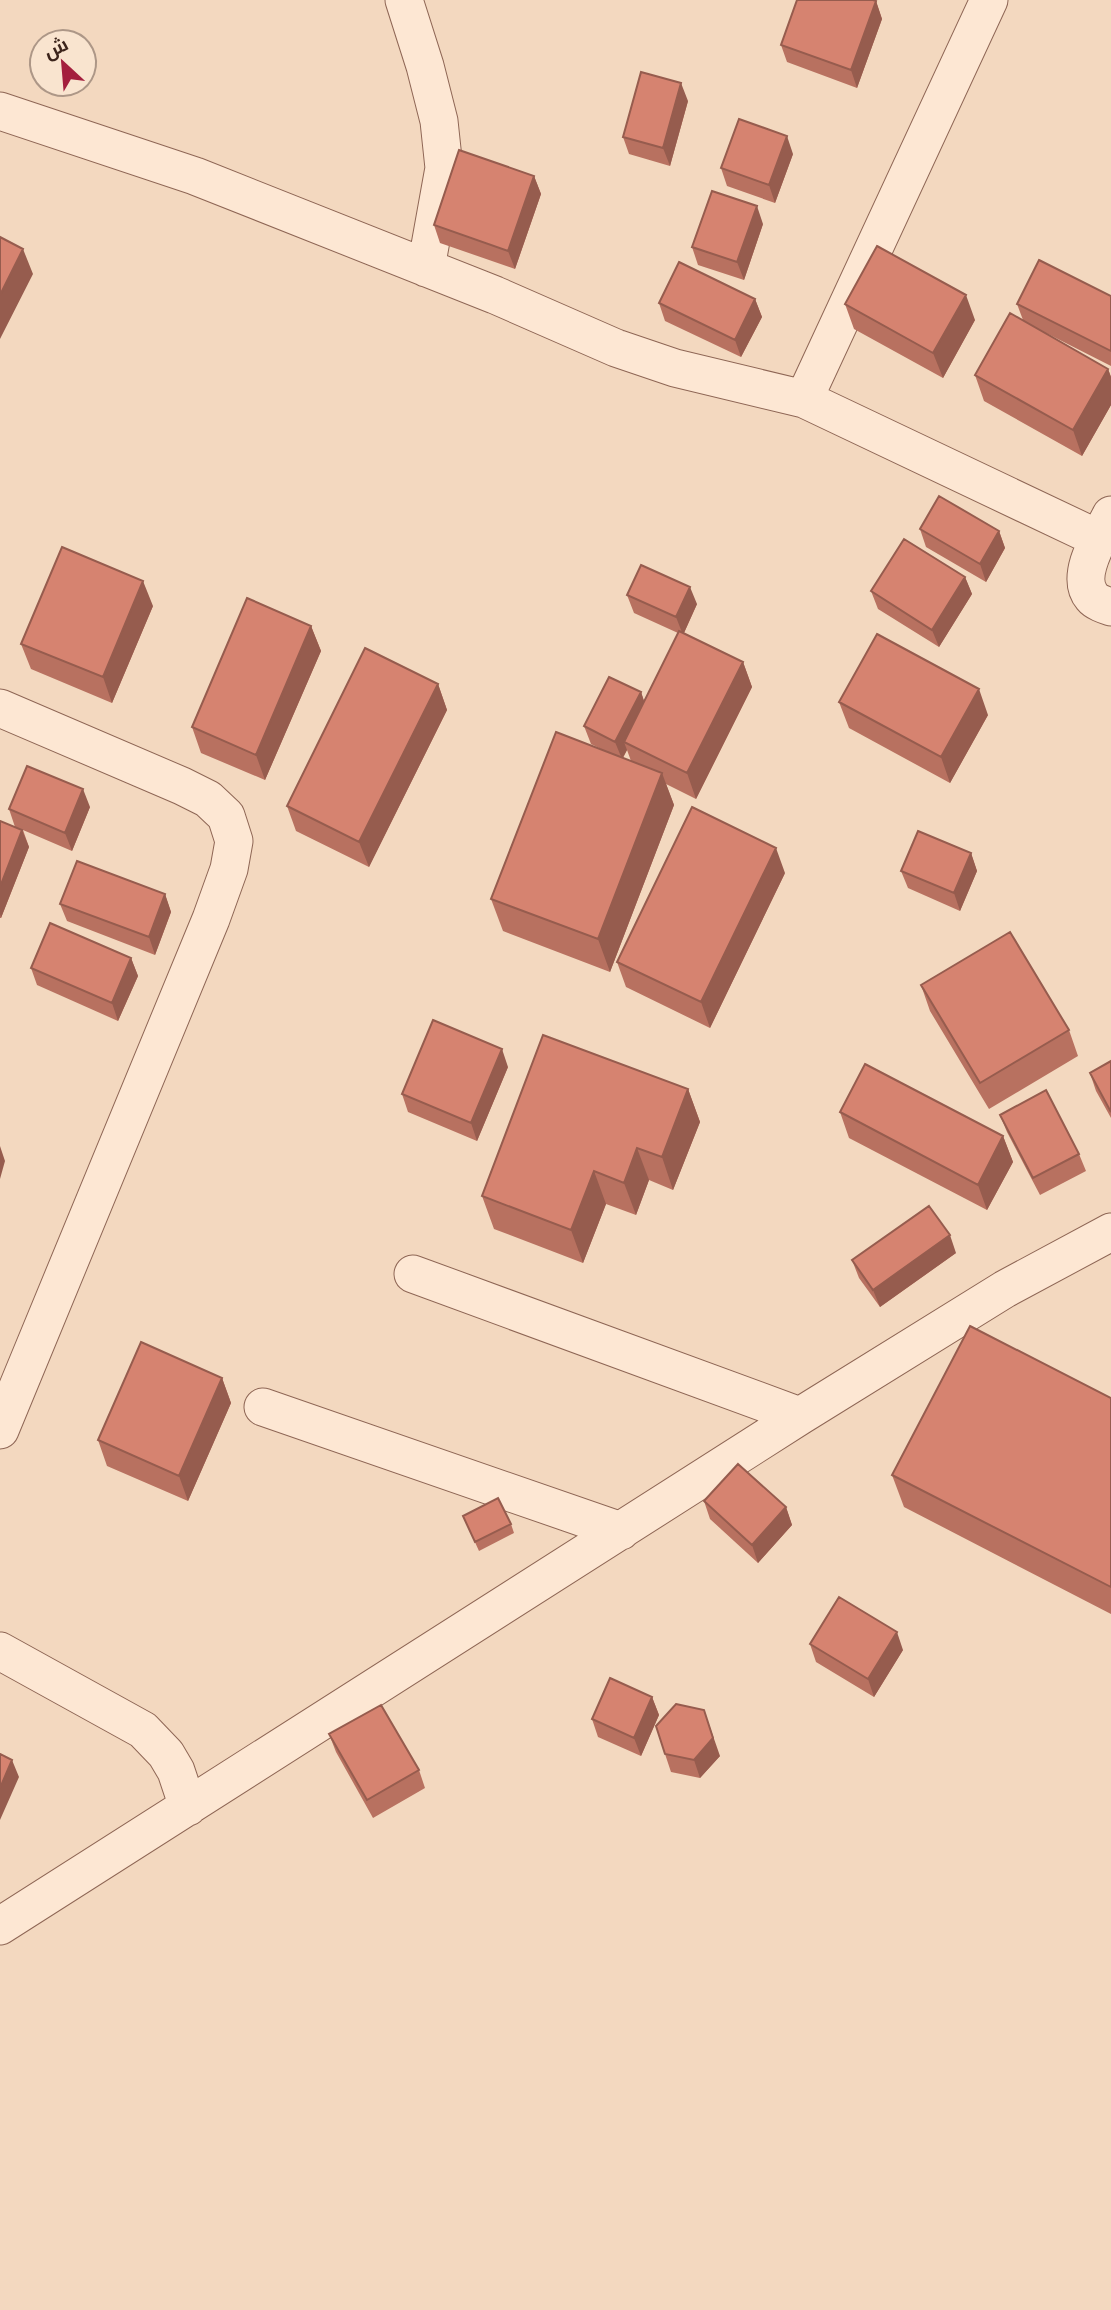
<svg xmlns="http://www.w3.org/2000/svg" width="1111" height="2310" font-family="'Roboto Serif',Cairo,serif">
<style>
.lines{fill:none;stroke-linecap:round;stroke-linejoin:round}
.street-casing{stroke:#8e6655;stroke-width:39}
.street{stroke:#fde7d3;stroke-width:37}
.wall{fill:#b87160;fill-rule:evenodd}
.shaded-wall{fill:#965c4e}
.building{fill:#d68370;stroke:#965c4e;stroke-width:2}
</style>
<rect width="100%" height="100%" fill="#f3d8bf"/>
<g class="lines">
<defs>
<path id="street" d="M404,0L425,66L439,121L444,168L426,268
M0,111L195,176L495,295L616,348L675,368L804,399L1099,539
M804,399L989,0
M1111,515C1101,535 1074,576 1092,597C1096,602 1105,605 1111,607
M0,708L182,786L208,799L226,816L234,841L229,869L211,919L0,1430
M413,1274L800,1416
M263,1407L621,1531
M0,1651L143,1730L166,1754L176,1771L188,1807
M0,1926L800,1416L1005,1289L1111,1232"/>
</defs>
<use href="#street" class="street-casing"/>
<use href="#street" class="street"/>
</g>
<path class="wall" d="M876,1L882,19L857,88L787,62L781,45Z
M688,101L670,166L629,154L623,137Z
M793,154L775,203L727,186L721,168Z
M534,176L541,194L515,269L440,243L434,225Z
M763,224L744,280L698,265L692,247Z
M1111,296V366L1046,333L1108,369L1111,377V405L1082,456L984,401L975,375L1023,320L1017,304Z
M755,299L762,317L741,357L665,321L659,303Z
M845,304L975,320L943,378L854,329Z
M920,529L999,531L1005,548L986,582L926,547Z
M965,577L972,594L939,647L878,609L871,591Z
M627,595L697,604L684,633L743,662L752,687L696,799L666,784L674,805L610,972L503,931L491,899L603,750L591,744L584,726L641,692L644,701L678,633L634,613ZM627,750L631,761L623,758Z
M153,606L112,703L31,669L21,644Z
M311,626L321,651L265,780L201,753L192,727Z
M438,684L447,710L369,867L296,831L287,806Z
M839,702L988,715L950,783L849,728Z
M90,807L72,851L23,830L29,847L1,918H0V821L15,827L9,809Z
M971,853L977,871L960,911L908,888L901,871Z
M785,873L710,1028L626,987L617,962Z
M165,894L171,912L155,955L67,921L60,904Z
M131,958L138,976L118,1021L37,985L31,968Z
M921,985L1069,1030L1078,1056L989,1109L930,1011Z
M1111,1061V1118L1096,1091L1090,1073Z
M508,1067L477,1141L408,1112L402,1094Z
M688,1089L700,1122L673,1190L649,1180L636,1215L606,1204L583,1263L494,1229L482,1196Z
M840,1112L1003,1136L1013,1162L987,1210L849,1138Z
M1000,1115L1079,1154L1086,1171L1040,1195L1007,1132Z
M956,1253L880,1307L859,1278L852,1260Z
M222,1378L231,1403L188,1501L107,1466L98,1440Z
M1111,1398V1614L904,1507L892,1475Z
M704,1501L786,1507L792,1525L758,1563L710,1519Z
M463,1516L511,1524L514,1533L479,1551Z
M810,1644L903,1650L874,1697L816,1662Z
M652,1697L659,1715L641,1756L598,1737L592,1719Z
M329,1734L419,1770L425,1788L373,1818L336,1752Z
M665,1754L720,1756L700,1778L671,1772Z"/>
<path class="shaded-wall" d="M876,1L882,19L857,88L851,70Z
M681,83L688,101L670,166L663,148Z
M787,136L793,154L775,203L769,185Z
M534,176L541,194L515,269L508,251Z
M757,206L763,224L744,280L737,262Z
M23,249L33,274L0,339V295Z
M966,295L975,320L943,378L933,353Z
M755,299L762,317L741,357L735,340Z
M1108,369L1111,377V405L1082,456L1073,430Z
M999,531L1005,548L986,582L980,564Z
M965,577L972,594L939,647L932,630Z
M143,581L153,606L112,703L103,677Z
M690,587L697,604L683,635L676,617Z
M311,626L321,651L265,780L256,755Z
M743,662L752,687L696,799L687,773Z
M438,684L447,710L369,867L359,842Z
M979,689L988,715L950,783L941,757Z
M641,692L647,710L624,742L627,750L622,759L615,742Z
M662,773L674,805L610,972L598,939Z
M83,789L90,807L72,851L65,833Z
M22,830L29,847L1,918L0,914V887Z
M776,848L785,873L710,1028L701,1002Z
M971,853L977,871L960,911L954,893Z
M165,894L171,912L155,955L149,937Z
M131,958L138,976L118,1021L112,1003Z
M502,1049L508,1067L477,1141L471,1123Z
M688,1089L700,1122L673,1190L662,1157Z
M1003,1136L1013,1162L987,1210L978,1185Z
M0,1146L5,1161L0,1179Z
M637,1148L649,1180L636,1215L624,1183Z
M594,1171L606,1204L583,1263L571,1230Z
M950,1235L956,1253L880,1307L873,1290Z
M222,1378L231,1403L188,1501L179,1476Z
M786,1507L792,1525L758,1563L752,1545Z
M897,1632L903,1650L874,1697L868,1679Z
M652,1697L659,1715L641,1756L634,1738Z
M704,1710L720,1756L700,1778L694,1760Z
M12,1760L19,1777L0,1820V1788Z"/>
<path class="building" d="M797,0H873L876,1L851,70L781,45Z
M641,72L681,83L663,148L623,137Z
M739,119L787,136L769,185L721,168Z
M459,150L534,176L508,251L434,225Z
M712,191L757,206L737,262L692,247Z
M0,237L23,249L0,295Z
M877,246L966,295L933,353L845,304Z
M1039,260L1111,296V351L1017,304Z
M679,262L755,299L735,340L659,303Z
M1010,313L1108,369L1073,430L975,375Z
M939,496L999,531L980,564L920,529Z
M904,539L965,577L932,630L871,591Z
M62,547L143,581L103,677L21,644Z
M641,565L690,587L676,617L627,595Z
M247,598L311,626L256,755L192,727Z
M679,631L743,662L687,773L624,742Z
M877,634L979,689L941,757L839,702Z
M365,648L438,684L359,842L287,806Z
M609,677L641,692L615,742L584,726Z
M556,732L662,773L598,939L491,899Z
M27,766L83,789L65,833L9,809Z
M692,807L776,848L701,1002L617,962Z
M0,821L22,830L0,887Z
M918,831L971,853L954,893L901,871Z
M77,861L165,894L149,937L60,904Z
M50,923L131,958L112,1003L31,968Z
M1010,932L1069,1030L980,1083L921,985Z
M433,1020L502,1049L471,1123L402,1094Z
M543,1035L688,1089L662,1157L637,1148L624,1183L594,1171L571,1230L482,1196Z
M1111,1061V1112L1090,1073Z
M865,1064L1003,1136L978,1185L840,1112Z
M1046,1090L1079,1154L1033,1178L1000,1115Z
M929,1206L950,1235L873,1290L852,1260Z
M970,1326L1111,1398V1587L892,1475Z
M141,1342L222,1378L179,1476L98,1440Z
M738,1464L786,1507L752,1545L704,1501Z
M498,1498L511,1524L475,1542L463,1516Z
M839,1597L897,1632L868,1679L810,1644Z
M610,1678L652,1697L634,1738L592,1719Z
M676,1704L704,1710L713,1738L694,1760L665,1754L656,1726Z
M381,1705L419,1770L367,1800L329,1734Z
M0,1754L12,1760L0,1788Z"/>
<g transform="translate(63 63) rotate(334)"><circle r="33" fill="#f9e4cf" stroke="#ad9787" stroke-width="2"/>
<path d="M0-5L12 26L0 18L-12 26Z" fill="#a41e3d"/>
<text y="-10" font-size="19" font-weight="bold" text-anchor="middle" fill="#3c241b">ش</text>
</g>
</svg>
